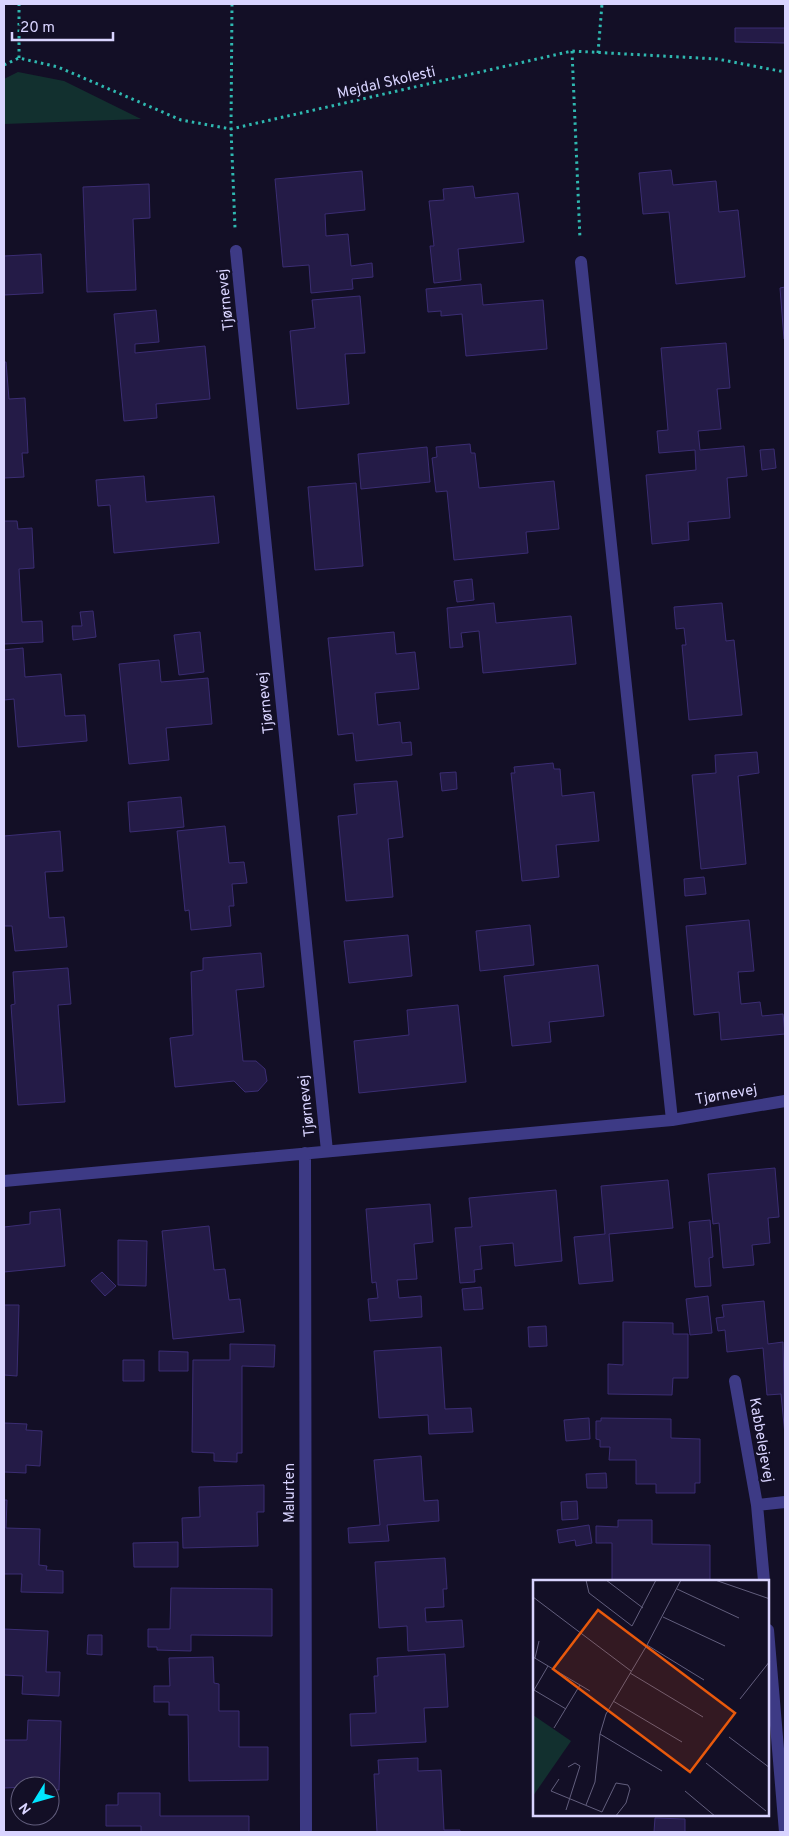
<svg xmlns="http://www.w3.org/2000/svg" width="789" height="1836" font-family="Overpass,sans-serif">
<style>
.green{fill:#12302f}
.building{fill:#241b47;stroke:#3b2d73}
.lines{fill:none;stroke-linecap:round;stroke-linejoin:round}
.path{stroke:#2fb8b0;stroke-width:3;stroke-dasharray:2.5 4;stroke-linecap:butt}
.street{stroke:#3d3a85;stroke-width:12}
.labels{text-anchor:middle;stroke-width:4.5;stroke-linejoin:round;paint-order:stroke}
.street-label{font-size:15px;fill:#d9d4ff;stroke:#130f26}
.inset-road{fill:none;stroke:#625e7d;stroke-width:1}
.view{fill:#e8590c;fill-opacity:0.15;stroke:#e8590c;stroke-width:2.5}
.inset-edge{fill:none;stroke:#d9d4ff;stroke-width:2.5}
</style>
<rect width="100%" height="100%" fill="#130f26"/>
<path class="green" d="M18,72L64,81L141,119L4,124V79Z"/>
<path class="building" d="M735,28H785V43L735,42Z
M671,170L673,185L716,181L719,212L738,210L745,277L676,284L669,212L643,214L639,173Z
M362,171L365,210L325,214L326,236L348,234L351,266L372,263L373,277L352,279L353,289L311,293L309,265L283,267L275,179Z
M149,184L150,218L133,219L136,290L87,292L83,187Z
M473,186L475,198L518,193L524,242L458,249L461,280L434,283L430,246H434L429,201L444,200L443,189Z
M41,254L43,293L4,295V256Z
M481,284L483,305L543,300L547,349L466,356L462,314L441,316V311L428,312L426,289Z
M785,287V339H784L780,288Z
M360,296L365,353L345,354L349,404L297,409L290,331L315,328L312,300Z
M156,310L159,342L135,344V353L205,346L210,399L156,404L157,418L124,421L114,314Z
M726,343L730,388L717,389L721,429L698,431L700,450L744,446L747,476L727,478L730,518L688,522L689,540L652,544L646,475L696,470L695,450L659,453L657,431L668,430L661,348Z
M4,362H6L9,399L25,398L28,453H22L24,477L4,478Z
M470,444L471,453H475L479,488L554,481L559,529L526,532L528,553L454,560L447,491L436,492L432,458L437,457L436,447Z
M427,447L430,482L361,489L358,454Z
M774,449L776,468L762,470L760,450Z
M144,476L146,502L214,496L219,543L114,553L110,505L98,506L96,480Z
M356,483L363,566L315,570L308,487Z
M4,521H17L18,529L32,528L34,568L19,569L22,622L42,621L43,642L4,644Z
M472,579L474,600L457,602L454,581Z
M494,603L496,623L571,616L576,664L483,673L479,631L461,633L463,647L450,648L447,608Z
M722,603L726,641L734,640L742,715L689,720L682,645H686L684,628L676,629L674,607Z
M93,611L96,637L73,640L72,626H82L80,612Z
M200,632L204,672L179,675L174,635Z
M394,632L396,654L415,652L419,689L375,693L378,725L400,722L402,743L411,742L412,755L356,761L353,733L338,735L328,638Z
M23,648L25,677L61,674L65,716L85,715L87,741L18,747L14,699L4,700V650Z
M159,660L161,682L208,678L212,724L166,728L169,760L129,764L119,664Z
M757,752L759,773L738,776L746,864L701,869L692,775L716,773L715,755Z
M553,763L554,769H560L562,796L594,792L599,841L556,845L559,877L522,881L511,773H515L514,767Z
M456,772L457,789L442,791L440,773Z
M397,781L403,837L388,839L393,897L346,901L338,816L357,814L354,784Z
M181,797L184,827L130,832L128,802Z
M225,826L229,863L244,862L247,883L232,884L234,906H229L231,926L191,930L189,910L185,911L177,831Z
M60,831L63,871L45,872L49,918L64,917L67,947L15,951L12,926H4V836Z
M704,877L706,894L685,896L684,879Z
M749,920L754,971L738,972L741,1004L760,1002L762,1016L783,1014L785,1034L721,1040L719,1012L694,1015L686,926Z
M530,925L534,965L480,971L476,931Z
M408,935L412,976L349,983L344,941Z
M261,953L264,987L236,990L243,1061H256L265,1069L267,1081L258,1091L245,1092L234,1081L175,1087L170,1038L193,1035L191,972L203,970V958Z
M598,965L604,1016L549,1022L551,1042L512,1046L504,976Z
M68,968L71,1004L58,1005L65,1102L18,1105L11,1005L15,1004L13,972Z
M458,1005L466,1082L359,1093L354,1041L409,1035L407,1010Z
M775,1168L779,1217L768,1218L770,1243L752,1245L754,1265L723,1268L719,1223L713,1224L708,1174Z
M668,1180L673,1228L609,1234L613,1281L579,1284L574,1237L605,1234L601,1186Z
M556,1190L562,1261L515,1266L513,1243L480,1246L482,1269L474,1270L475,1282L460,1283L455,1228L472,1227L469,1198Z
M430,1204L433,1242L414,1244L417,1279L397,1280L399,1298L421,1296L422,1317L370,1321L368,1299L378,1298L376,1282L372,1283L366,1209Z
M60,1209L65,1266L4,1272V1227L30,1224V1212Z
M710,1220L713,1257L709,1258L711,1286L695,1287L689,1222Z
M209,1226L214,1270L225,1269L229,1300L240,1299L244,1332L173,1339L162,1231Z
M118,1240L147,1241L146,1286L118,1285Z
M102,1272L116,1286L105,1296L91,1281Z
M481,1287L483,1309L464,1310L462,1289Z
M708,1296L712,1333L690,1335L686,1299Z
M764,1301L768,1344L783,1342L785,1435L781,1394L767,1395L763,1348L727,1352L725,1330L718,1331L716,1318L724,1317L722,1305Z
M4,1305H19L17,1376L4,1375Z
M623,1322L673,1323V1334H688V1378H673L672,1395L608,1394V1364L623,1365Z
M546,1326L547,1346L529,1347L528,1327Z
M230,1344L275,1345L274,1367L242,1366V1453H237V1462L214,1461V1453L192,1452L193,1360H230Z
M441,1347L445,1409L471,1408L473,1432L429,1434L428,1415L379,1418L374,1351Z
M159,1351L188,1352V1371H159Z
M123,1360H144V1381H123Z
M589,1418L590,1439L566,1441L564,1420Z
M601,1418L671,1419V1438L700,1439V1483H695V1493H656V1484H636V1460H609L610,1447H600V1440L596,1439V1421H601Z
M4,1423L27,1424L26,1430L42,1431L40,1466L26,1465V1473L4,1472Z
M421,1456L424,1501L438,1500L439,1521L387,1525L389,1541L349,1543L348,1528L380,1525L374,1460Z
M606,1473L607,1488H587L586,1474Z
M264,1485V1512H257L258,1546L183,1548L182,1518L200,1517L199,1487Z
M4,1500H7L6,1528L40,1529L39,1565L47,1566L46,1570L63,1571V1593L21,1592L22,1574H4Z
M577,1501L578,1519L562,1520L561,1502Z
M618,1520H652V1544L710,1545V1581H612V1543H596V1526L618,1527Z
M589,1525L592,1543L576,1546L575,1540L559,1543L557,1530Z
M178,1542V1567H134L133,1543Z
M445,1558L447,1589H443L444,1607L425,1608L426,1622L462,1620L464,1647L408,1651L407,1626L379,1628L375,1562Z
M171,1588L272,1589V1636L191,1635V1651L157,1650V1647H148V1629H170Z
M4,1629L48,1631L46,1672H60L59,1696L22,1694L23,1676L4,1675Z
M88,1635H102V1655L87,1654Z
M445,1654L448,1707L424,1708L426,1742L351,1746L350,1714L376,1713L374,1676H378L377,1658Z
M213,1657L214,1683L219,1684V1711H239V1747H268V1780L189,1781L188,1715H169V1702H154V1686H170L169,1658Z
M28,1720L61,1721L59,1790L50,1789V1786L4,1788V1740H27Z
M418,1758V1771L441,1770L444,1830H460V1832H377L374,1774H379L378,1760Z
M118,1793H160V1816H249V1832H141V1826H106V1805H118Z
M655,1818L685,1819V1832H654Z"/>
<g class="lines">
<path class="path" d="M232,4L231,129L235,228
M572,51L580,239
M598,53L602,4
M19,58V4
M4,65L19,58L58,67L181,120L231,129L572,51L717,59L785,72"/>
<path class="street" d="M236,251L327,1151
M581,262L672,1120
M305,1153L306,1832
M4,1181L672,1120L785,1101
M735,1381L757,1505L764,1581
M757,1505L785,1502
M768,1630L785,1832"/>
</g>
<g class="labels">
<g class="street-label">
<text transform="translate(386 82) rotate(-13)" y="5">Mejdal Skolesti</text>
<text transform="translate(225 300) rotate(-96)" y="5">Tjørnevej</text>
<text transform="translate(265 703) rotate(-96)" y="5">Tjørnevej</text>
<text transform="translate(726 1094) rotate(-10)" y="5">Tjørnevej</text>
<text transform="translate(306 1106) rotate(-96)" y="5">Tjørnevej</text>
<text transform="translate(762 1440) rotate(80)" y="5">Kabbelejevej</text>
<text transform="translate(289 1493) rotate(-90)" y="5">Malurten</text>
</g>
</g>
<g transform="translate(533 1580)">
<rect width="236" height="236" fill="#130f26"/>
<path d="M0,135L38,161L0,216Z" fill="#12302f"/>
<path class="inset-road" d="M53,0L56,13L99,46L123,0M73,0L110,28M182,0L237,19M144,9L206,38M0,17L98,91M130,37L192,66M114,65L171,100M0,77L57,111M2,78L6,61M15,86L1,110L33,129M97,93L170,137M207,119L237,81M80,121L149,162M21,148L47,105M67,154L129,191M196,157L237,188M173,183L233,231M26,199L18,211L69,232M152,211L183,237M53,225L62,202L67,154L73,134L114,65L148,0M33,230L47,186L42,183L35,187M69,232L83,203L95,205L97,209L93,223L82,237"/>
<path class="view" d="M65,30L202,133L157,192L20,89Z"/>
<rect width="236" height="236" class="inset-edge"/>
</g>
<rect width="789" height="1836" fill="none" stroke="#d9d4ff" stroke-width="10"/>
<g transform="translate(35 1801) rotate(233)"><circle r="24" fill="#130f26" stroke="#625e7d"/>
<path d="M0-4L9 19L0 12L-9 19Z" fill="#00e5ff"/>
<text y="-8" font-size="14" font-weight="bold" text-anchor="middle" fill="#d9d4ff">N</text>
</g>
<path d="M12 32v8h101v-8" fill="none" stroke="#d9d4ff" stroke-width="2.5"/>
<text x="20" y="32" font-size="15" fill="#d9d4ff" stroke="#130f26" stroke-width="4" paint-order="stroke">20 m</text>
</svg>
